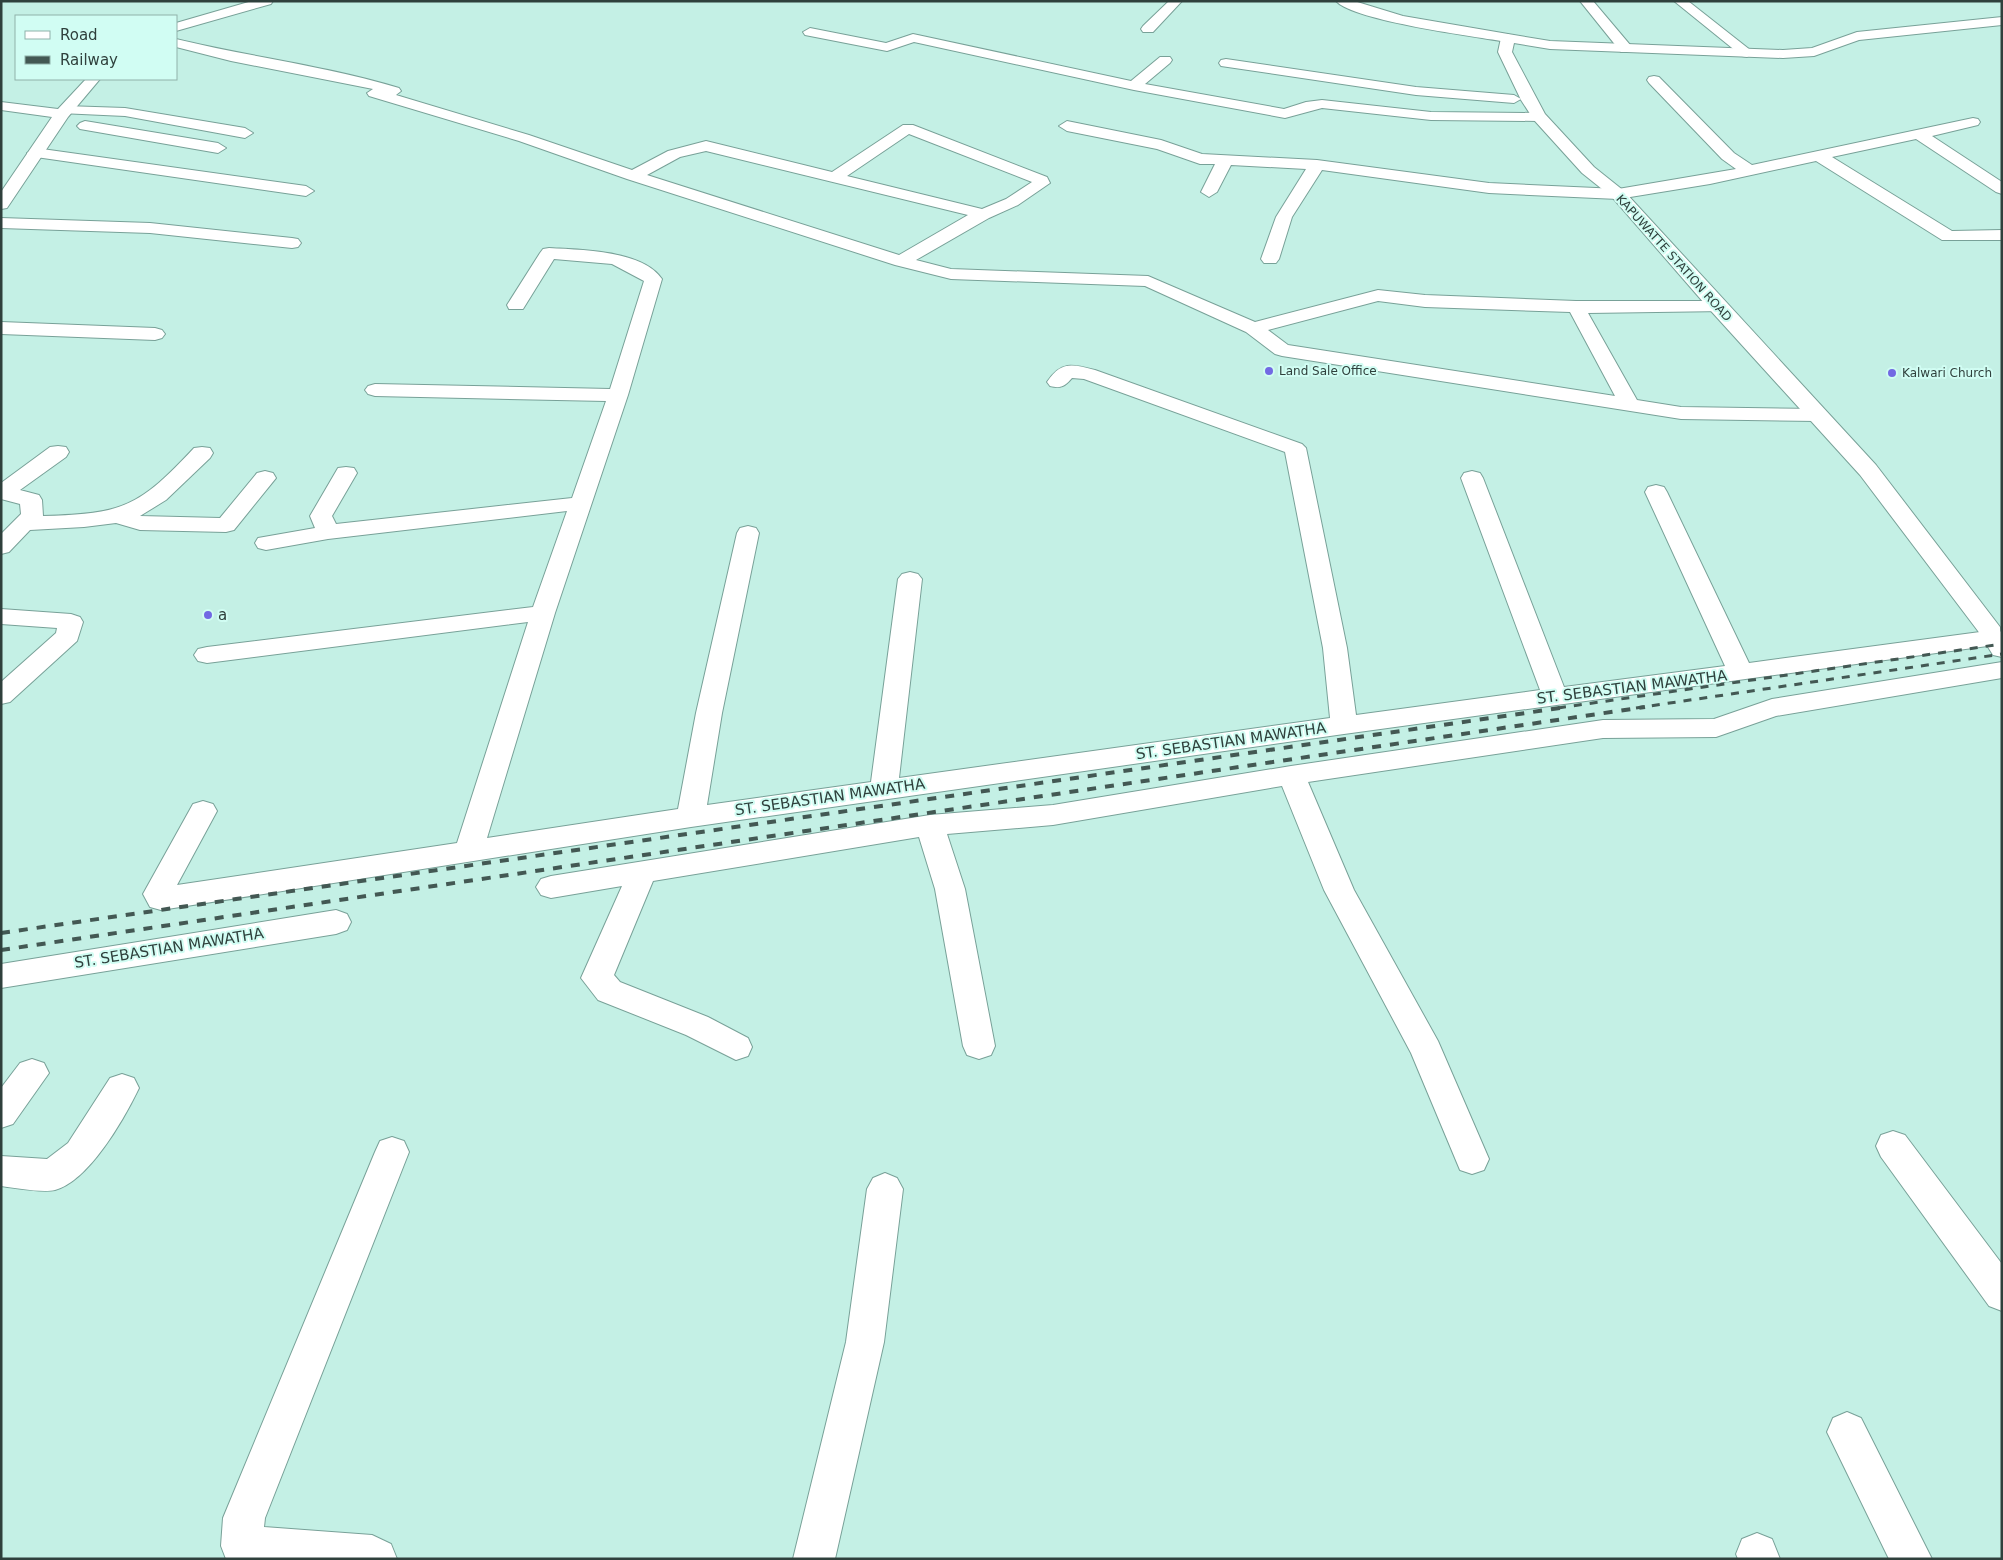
<svg xmlns="http://www.w3.org/2000/svg" width="2003" height="1560" font-family="'DejaVu Sans',sans-serif">
<style>
.lines{fill:none;stroke-linecap:round;stroke-linejoin:round}
.minor-casing{stroke:#78a198;stroke-width:2}
.tertiary-casing{stroke:#78a198;stroke-width:2}
.minor{fill:#fff;fill-rule:evenodd}
.tertiary{fill:#fff;fill-rule:evenodd}
.rail-far1{stroke:#435853;stroke-width:3;stroke-dasharray:8 8;stroke-linecap:butt}
.rail{stroke:#435853;stroke-width:4;stroke-dasharray:9 9;stroke-linecap:butt}
.poi-dot{fill:#7269e3;stroke:#d1fdf3;stroke-width:2}
.labels{text-anchor:middle;stroke-width:4;stroke-linejoin:round;paint-order:stroke}
.far-street-label{font-size:12px;fill:#2f403c;stroke:#d1fdf3}
.far-poi-label{font-size:12px;fill:#2f403c;stroke:#d1fdf3;text-anchor:start}
.poi-label{font-size:15px;fill:#2f403c;stroke:#d1fdf3;text-anchor:start}
.street-label{font-size:15px;fill:#2f403c;stroke:#d1fdf3}
</style>
<rect width="100%" height="100%" fill="#c4f0e5"/>
<g class="lines">
<defs>
<path id="minor" d="M1169,1H1182L1153,32H1143L1141,29L1143,26Z
M1336,1H1354L1403,16L1508,34L1515,38L1508,42C1477,37 1354,21 1336,1Z
M1580,1H1593L1631,46L1633,49L1631,52H1621Z
M1674,1H1688L1754,53L1747,57L1742,56Z
M810,28L886,43L913,34L1131,81L1160,57H1170L1172,60L1170,63L1145,84L1284,109L1306,102L1322,100L1431,112L1539,113L1546,117L1539,121L1431,120L1322,108L1285,118L1134,90L914,42L887,51L805,35L803,32Z
M176,39C250,57 327,66 399,88L401,91L396,95L529,135L632,170L668,151L706,141L832,172L903,125H913L1047,177L1050,183L1018,205L989,218L916,260L951,269L1148,276L1255,322L1378,290L1425,295L1576,301H1718L1725,303L1727,307L1725,311L1588,313L1637,400L1681,407L1817,409L1824,411L1827,415L1824,419L1817,421L1681,419L1282,356L1275,354L1246,332L1145,286L951,279L895,265L627,179L519,141L369,96L367,93L373,89L231,61L176,47ZM909,134L1032,182L1006,199L982,209L847,176ZM706,151L968,215L899,255L647,175L680,157ZM1378,301L1425,307L1570,312L1615,396L1288,345L1268,330Z
M1226,59L1416,87L1514,95L1521,99L1514,103L1416,95L1221,66L1219,63L1221,60Z
M1654,76L1659,77L1734,153L1752,165L1973,118L1978,119L1980,122L1978,125L1932,136L2002,182V194L1996,192L1916,139L1832,157L1952,231L2002,230V240H1942L1816,161L1710,184L1618,199L1489,193L1322,170L1292,217L1279,259L1276,263H1264L1261,259L1276,217L1306,169L1231,165L1217,192L1209,197L1201,192L1215,164H1200L1157,149L1067,131L1059,126L1067,121L1161,140L1202,154L1317,160L1489,183L1618,189L1736,169L1722,159L1649,83L1647,80L1649,77Z
M65,106L125,108L245,128L253,133L245,138L125,116L60,113L58,110Z
M85,121L218,143L226,148L218,153L80,129L77,126L80,123Z
M35,148L306,186L314,191L306,196L29,156L27,153Z
M1,218L150,223L292,238L298,239L301,243L298,247L292,248L150,233L1,228Z
M549,248C581,250 642,250 662,279L628,395L555,613L487,838L678,809L696,713L737,533L740,528L748,526L756,528L759,533L722,713L707,805L871,782L898,579L902,574L910,572L918,574L922,579L899,778L1330,718L1323,648L1285,452L1084,379L1072,378C1065,386 1061,389 1050,386L1047,382C1061,361 1072,364 1095,370L1302,444L1306,448L1347,648L1356,715L1540,690L1461,478L1464,473L1472,471L1480,473L1483,478L1564,687L1725,666L1645,492L1648,487L1656,485L1664,487L1667,492L1749,663L1995,630L2002,632V644L1344,734L691,827L161,910L150,907L143,894L193,804L203,801L213,804L217,811L177,885L457,843L528,622L207,663L198,661L194,655L198,649L207,647L533,607L567,511L328,539L266,550L258,548L255,543L258,538L315,528L310,516L338,468L346,467L354,468L357,473L332,516L336,524L572,498L606,401L375,396L368,394L365,390L368,386L375,384L610,389L644,281L612,264L554,259L523,309H509L507,305L540,253L543,249Z
M1,322L155,328L162,330L165,334L162,338L155,340L1,334Z
M58,446L66,447L69,452L66,457L20,490L39,495L42,500L43,516C123,514 139,507 194,448L202,447L210,448L213,453L210,458L166,500L140,516L220,518L257,473L265,471L273,473L276,478L234,530L226,532L140,530L116,523L84,527L30,530L9,552L1,554V534L21,514L20,504L1,499V483L50,447Z
M1,609L71,614L80,617L83,622L77,641L10,702L1,704V682L56,633L57,628L1,624Z
M2002,662V678L1776,716L1716,737L1603,738L1308,782L1354,890L1438,1041L1489,1159L1484,1170L1472,1174L1460,1170L1411,1053L1324,890L1282,786L1053,825L947,834L965,889L995,1046L991,1055L979,1059L967,1055L963,1046L935,889L919,837L653,881L614,975L620,982L708,1017L748,1038L752,1047L748,1056L736,1060L686,1035L598,1000L581,978L622,886L551,898L541,895L536,887L541,879L551,876L930,815L1053,805L1291,766L1603,720L1714,719L1772,699Z
M336,910L347,914L351,922L347,930L336,934L1,988V964Z
M32,1059L44,1063L49,1073L13,1124L1,1128V1088L20,1063Z
M122,1074L134,1078L139,1088C124,1119 89,1181 55,1190C42,1193 16,1188 1,1186V1156L47,1159L68,1143L110,1078Z
M1893,1131L1905,1135L2002,1264V1311L1989,1306L1881,1157L1876,1146L1881,1135Z
M392,1137L404,1141L409,1152L265,1518L264,1527L372,1535L391,1544L397,1559H226L221,1546L223,1518L375,1152L380,1141Z
M885,1173L897,1178L903,1189L884,1342L835,1559H793L846,1342L867,1189L873,1178Z
M1847,1412L1861,1418L1932,1559H1889L1827,1432L1833,1418Z
M1757,1533L1772,1539L1780,1559H1738L1736,1554L1742,1539Z"/>
<path id="tertiary" d="M252,1H273L271,4L176,31V23Z
M2002,17V25L1859,40L1814,56L1783,58L1550,49L1514,43L1512,52L1545,114L1594,167L1624,191L1876,465L2000,627L2002,657L1993,655L1978,631L1860,475L1711,311L1612,197L1582,173L1534,120L1521,100L1498,52L1501,38L1508,34L1550,41L1783,50L1812,48L1857,32Z
M86,79H100L68,117L7,208L1,209V192L52,117L1,110V102L58,109Z"/>
</defs>
<use href="#minor" class="minor-casing"/>
<use href="#tertiary" class="tertiary-casing"/>
<use href="#minor" class="minor"/>
<use href="#tertiary" class="tertiary"/>
<path class="rail-far1" d="M1558,708L2002,644
M1636,708L2002,654"/>
<path class="rail" d="M1,933L1567,707
M1,950L1645,707"/>
</g>
<g class="poi-dot">
<circle cx="1269" cy="371" r="5"/>
<circle cx="1892" cy="373" r="5"/>
<circle cx="208" cy="615" r="5"/>
</g>
<g class="labels">
<g class="far-street-label">
<text transform="translate(1674 258) rotate(48)" y="4">KAPUWATTE STATION ROAD</text>
</g>
<g class="far-poi-label">
<text x="1279" y="375">Land Sale Office</text>
<text x="1902" y="377">Kalwari Church</text>
</g>
<g class="poi-label">
<text x="218" y="620">a</text>
</g>
<g class="street-label">
<text transform="translate(1632 687) rotate(-7)" y="5">ST. SEBASTIAN MAWATHA</text>
<text transform="translate(1231 741) rotate(-8)" y="5">ST. SEBASTIAN MAWATHA</text>
<text transform="translate(830 797) rotate(-8)" y="5">ST. SEBASTIAN MAWATHA</text>
<text transform="translate(169 948) rotate(-9)" y="5">ST. SEBASTIAN MAWATHA</text>
</g>
</g>
<rect width="2003" height="1560" fill="none" stroke="#2f403c" stroke-width="5"/>
<rect x="15" y="15" width="162" height="65" fill="#d1fdf3" stroke="#90b1aa"/>
<rect x="25" y="31" width="25" height="8" fill="#ffffff" stroke="#90b1aa"/>
<text x="60" y="40" font-size="15" fill="#2f403c">Road</text>
<rect x="25" y="56" width="25" height="8" fill="#435853" stroke="#90b1aa"/>
<text x="60" y="65" font-size="15" fill="#2f403c">Railway</text>
</svg>
